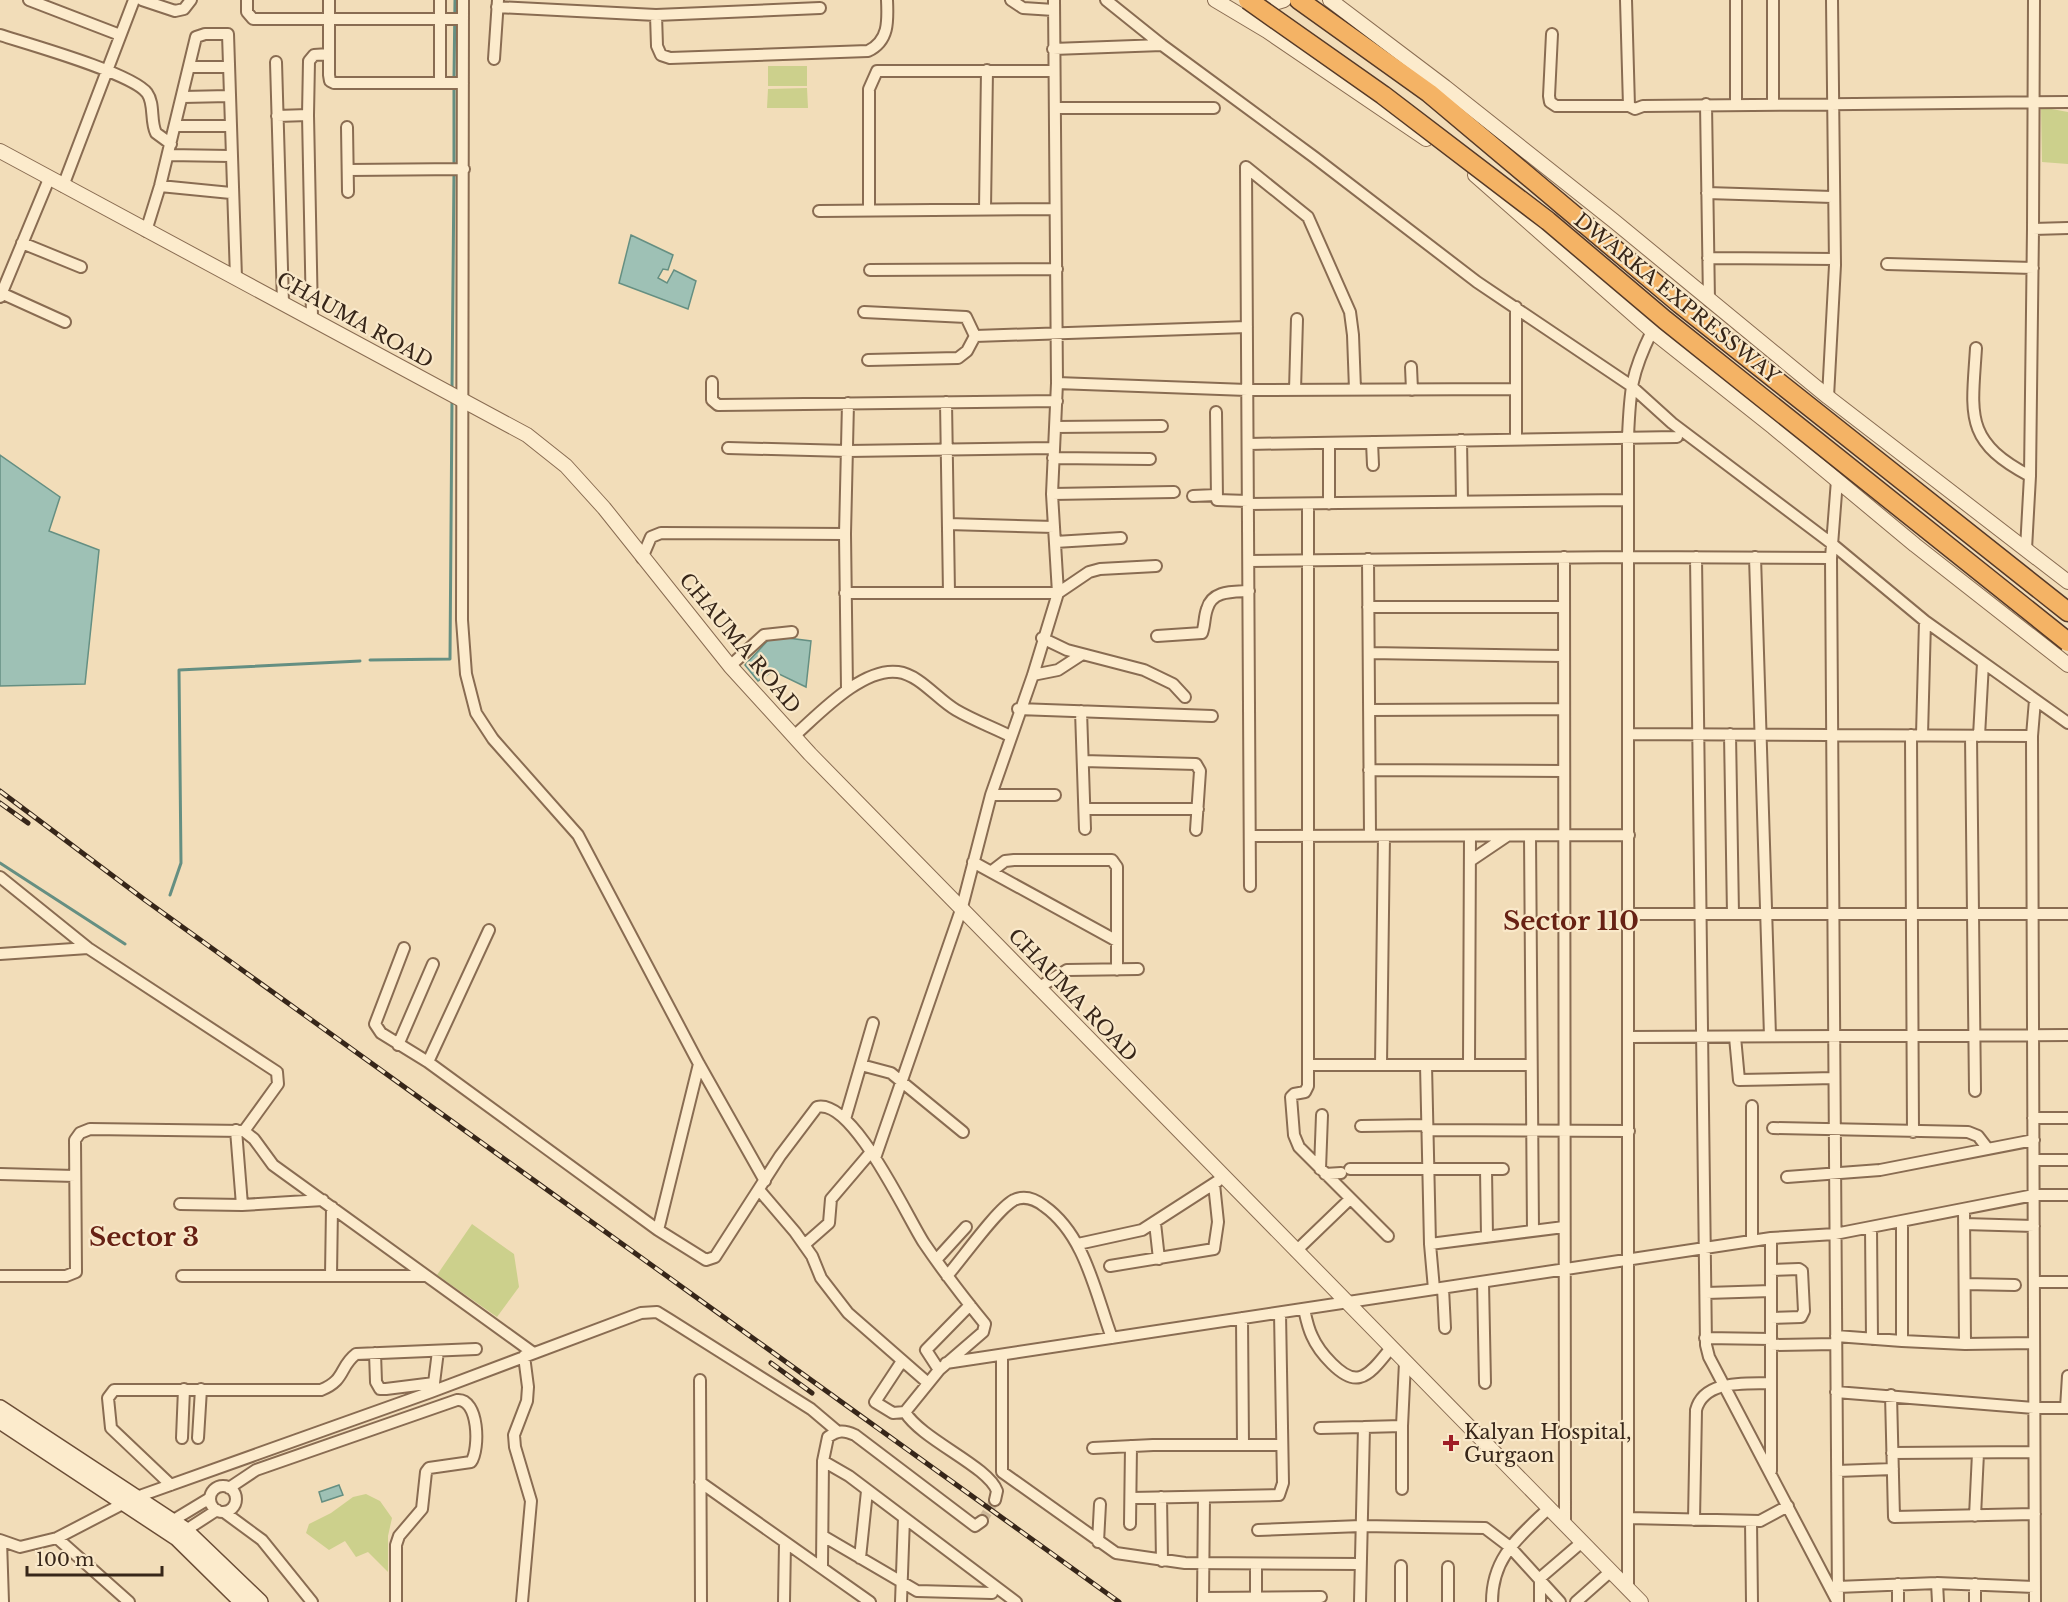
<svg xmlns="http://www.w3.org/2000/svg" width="2068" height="1602" font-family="'Libre Baskerville',serif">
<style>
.green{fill:#ccd08c}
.water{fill:#9ec1b5;stroke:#658f82;stroke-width:1.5}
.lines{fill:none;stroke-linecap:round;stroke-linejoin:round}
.stream{stroke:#658f82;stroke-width:3}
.minor-tunnel{stroke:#cdb899;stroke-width:10;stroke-dasharray:10 5;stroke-linecap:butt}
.minor-casing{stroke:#896c52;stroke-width:14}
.tertiary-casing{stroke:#896c52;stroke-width:16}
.secondary-casing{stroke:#6b4d36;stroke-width:18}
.trunk-casing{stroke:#563a28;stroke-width:21}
.minor{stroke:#fcebcc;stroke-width:10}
.tertiary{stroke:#fcebcc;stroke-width:14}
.secondary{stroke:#fcebcc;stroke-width:15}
.trunk{stroke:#f4b365;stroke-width:18}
.rail-casing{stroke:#372619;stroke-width:5}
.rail{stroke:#f9e8c9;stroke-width:3;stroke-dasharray:9;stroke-linecap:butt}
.trunk-bridge-casing{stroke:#563a28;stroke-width:21;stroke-linecap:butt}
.trunk-bridge{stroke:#f4b365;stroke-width:18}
.poi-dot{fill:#9e1d25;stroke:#f9e8c9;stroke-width:2}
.labels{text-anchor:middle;stroke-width:4.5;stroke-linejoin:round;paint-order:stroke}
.street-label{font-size:20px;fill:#372619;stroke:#f9e8c9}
.poi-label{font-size:20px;fill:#372619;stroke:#f9e8c9;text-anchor:start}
.district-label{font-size:26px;font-weight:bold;fill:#672114;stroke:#f9e8c9}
</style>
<rect width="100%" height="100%" fill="#f2ddb9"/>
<path class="green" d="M768,66H807V86H768Z
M807,88L808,108H767L768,89Z
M2041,107L2068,112V164L2042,162Z
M472,1224L514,1254L519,1287L497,1317L437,1275Z
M366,1494L380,1501L392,1518L388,1536V1572L368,1552L356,1557L345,1541L329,1550L306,1533L309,1524L331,1513L353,1497Z"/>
<path class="water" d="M631,235L673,255L668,270L663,269L658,278L667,283L674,270L696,281L688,309L619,283Z
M0,455L60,497L49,531L99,550L85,684L0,686Z
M772,636L811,641L806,687L773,671L758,681L745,665Z
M339,1485L343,1495L322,1502L319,1492Z"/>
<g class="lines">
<path class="stream" d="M454,79L455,0
M454,165V88
M452,389L454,173
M370,660L450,659L452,398
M0,863L125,944
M170,895L181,863L179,670L360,661"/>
<path class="minor-tunnel" d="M982,1521L995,1500"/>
<defs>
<path id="minor" d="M29,0L120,35
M142,0L175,11L184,9L191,0
M247,0V12L253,19H463
M329,0V75L330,81L334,83H463
M463,0L462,620L466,674L476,713L493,739L578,835L699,1064L765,1181
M1011,0L1023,8L1054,10
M1106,0L1162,45L1314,157L1477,282L1630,385L1672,423L1831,543L1925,621L2068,723
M1626,0L1629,106
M1736,0V104
M497,7L656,15L820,8
M656,15L657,46L661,55L670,58L868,51C889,41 888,21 887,0
M1552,34L1549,96L1550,102L1556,106H1629L1635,109L1643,106L2068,102
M0,35C28,44 132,73 147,93C155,104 150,121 156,133L171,144
M1053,49L1162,45
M494,59L498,0
M276,62L283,303
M189,67H229
M440,83V0
M183,97L229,96
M1706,104L1709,301
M1773,104V0
M1055,108H1214
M308,115L309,61L314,55L329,54
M277,116L308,115L312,317
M176,126H230
M347,127L348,192
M168,155L230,156
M1246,167L1250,886
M1246,167L1308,217L1350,312L1353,335L1355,389
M348,170L464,169
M63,186L134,0
M160,186L231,193
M1707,193L1832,197
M869,209V89L877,71H1053
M985,209L987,70
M819,211L1055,209
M2033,229L2034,0
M146,231L160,186L196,37L205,34H228L236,278
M22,243L81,267
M1708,258L1835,259
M1887,264L2033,268
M870,270L1057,269
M1,293L65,322
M0,297L49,179
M1516,307V439
M864,312L966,317L975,336
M1976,348C1972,414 1963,441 2030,476
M868,360L958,358L967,351L975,336L1247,327
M1411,367L1412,390
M712,382V400L718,405L1057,401
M1057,383L1247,390L1514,389
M1295,390L1297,319
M1828,397L1835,265L1832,0
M946,402L949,593
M1216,412L1217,500L1248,501
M1055,427L1162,426
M1461,440L1462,502
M1372,442L1373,465
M1329,443V504
M1248,444L1677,437
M728,448L848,451L1054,448
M1053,458L1150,459
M1837,480L1831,558L1838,1602
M1052,494L1174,492
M1193,496L1216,495
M1248,504L1628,500
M1308,504V1086L1305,1092L1294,1094L1291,1097L1294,1135L1299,1147L1388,1236
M948,524L1054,527
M1055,542L1121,538
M2026,549L2030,476L2033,229L2068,228
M1564,557L1565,1524
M1696,557L1706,1345L1709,1357L1836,1599
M1755,557L1770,1036
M642,558L651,537L661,533L845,534
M1368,559L1370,836
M1249,561L1628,557L1831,558
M845,593H1058L1089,572L1100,569L1156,566
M1368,607H1564
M1157,636L1202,633C1205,625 1204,617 1207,609C1212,590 1233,592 1249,591
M1042,638L1067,650L1144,670L1173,684L1185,697
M1369,653L1564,656
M730,666L764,635L792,632
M1033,675L1058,670L1081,655
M847,690L845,534L848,403
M1018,709L1212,716
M1369,710L1564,709
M1081,711L1085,829
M1628,734L2032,736
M1730,734L1733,914
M1911,735L1913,1132
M1922,735L1925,621
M794,736C818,715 862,667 898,672C920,675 937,699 956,710C973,720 992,727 1010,736
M1971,736L1975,1091
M1979,736L1983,663
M1083,761L1196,764L1200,771L1196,830
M1369,770L1564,771
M991,795H1055
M1085,809H1198
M1250,836L1629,835
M1530,836L1533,1231
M1470,861L1507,836
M973,862L1117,941
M992,871L1005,861L1014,860H1112L1117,867V970
M0,877L88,948L277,1072L278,1084L244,1131L254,1139L273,1165L532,1352
M1629,914H2068
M489,930L428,1062L658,1230L706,1260L715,1257L780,1156L817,1107C853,1098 907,1217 924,1243C943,1271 963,1297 985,1324L983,1332L939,1370L905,1412C922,1440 988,1466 997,1491L995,1500
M404,948L375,1024L381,1033L428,1062
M0,954L88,948
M1038,988L1067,970L1138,969
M1629,1037L2068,1035
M1735,1037L1739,1080L1834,1078
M398,1045L433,964
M861,1065L891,1073L963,1132
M1308,1065H1531
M1381,1065L1384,836
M1426,1065L1430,1244L1434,1289
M1469,1065L1470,836
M1752,1106V1241
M2033,1118H2068
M845,1119L873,1023
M1361,1126L1427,1125
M1773,1128L1968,1132L1978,1136L1988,1149
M236,1130L242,1205
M1427,1130L1629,1131
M875,1158L962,907L991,795L1033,675L1058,593L1052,494L1057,383L1054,0
M2034,1160H2068
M1320,1169L1322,1115
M1350,1169H1503
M1486,1169L1487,1237
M0,1174L75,1176
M1325,1174L1341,1173
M1787,1177L1880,1170L2034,1140
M760,1191L795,1232L812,1256L821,1278L848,1313L928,1383
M180,1204L242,1205L323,1200
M1964,1210L1965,1344L2034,1343
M1155,1223L1159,1259
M1964,1224L2034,1226
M1871,1227L1872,1339
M658,1230L699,1064
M1771,1238V1471
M1078,1244L1142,1230L1218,1181
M1430,1244L1564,1227
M804,1245L829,1223L831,1199L871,1152
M1296,1251L1350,1199
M936,1260L966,1227
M1110,1266L1214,1249L1218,1222L1214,1184
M0,1276H66L76,1272L75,1140L80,1133L90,1129L244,1131
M182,1276H426
M331,1276L332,1207
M947,1276C962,1259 997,1209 1014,1200C1025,1195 1035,1199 1044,1206C1085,1235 1095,1292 1112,1338
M1483,1282L1485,1383
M2034,1282H2068
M1965,1284L2015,1285
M1443,1288L1445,1328
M1706,1293L1771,1291
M1304,1309C1306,1318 1308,1328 1312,1336C1318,1350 1343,1382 1360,1377C1372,1374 1383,1357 1391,1348
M1242,1318L1243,1445
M1771,1318L1801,1317L1804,1311L1802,1271L1799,1269L1771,1270
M1836,1336L1902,1341V1221
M1705,1338L1771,1339
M1902,1341L1965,1344
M1771,1345L1836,1344
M375,1353L376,1382L380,1389H386L434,1383L438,1351
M1002,1355V1472L1116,1553L1185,1563L1360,1564
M902,1361L875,1402L893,1413L905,1412
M946,1363L1771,1238L1835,1234L2034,1195H2068
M939,1370L926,1350L970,1305
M700,1380L701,1602
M1836,1392L2034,1408H2068
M1891,1395L1894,1517L2035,1514
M2066,1408L2068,1376
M1402,1426V1489
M1320,1428L1364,1427
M182,1438L184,1389
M198,1438L201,1389
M1093,1448L1153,1445H1282
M1892,1453L2034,1452
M823,1461L849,1476L1016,1602
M1837,1471L1893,1469
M700,1482L870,1602
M171,1485L111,1428L108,1398L114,1390H321C346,1380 339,1367 356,1354L476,1349
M210 1499a13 13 0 1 1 26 0a13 13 0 1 1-26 0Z
M229,1488L256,1470L457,1400C479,1398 480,1449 471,1462L429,1468L426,1472L422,1509L399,1536L396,1545V1602
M1161,1497L1162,1561
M1131,1498L1279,1495L1283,1483L1280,1313
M224,1512L262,1540L312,1602
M1975,1516L1978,1453
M1629,1518L1760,1521L1788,1506
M1694,1520L1696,1410C1704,1379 1746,1384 1771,1383
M1751,1521L1752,1602
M1130,1524L1131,1446
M168,1526L172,1521L210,1498
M1258,1530L1361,1526L1485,1528L1510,1547L1560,1602
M180,1534L217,1510
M823,1536L917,1591L992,1593
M57,1538L129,1602
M0,1540L20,1547L57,1538L134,1498L431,1392L641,1313L657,1312L670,1320L811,1409L837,1431
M1,1541L3,1602
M1098,1542L1100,1504
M860,1558L867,1491
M1256,1565V1602
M822,1566L823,1461L828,1437C838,1430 844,1430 855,1435L975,1526L982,1521
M1401,1566V1602
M1937,1583L1938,1602
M1898,1584V1602
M1975,1584V1602
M1837,1587L1937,1583L2035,1587
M1628,1588V437C1630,389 1631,374 1652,331
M1203,1598L1321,1597
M522,1602L531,1501L515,1447L514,1435L527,1401L528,1387L524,1356
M784,1602L785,1543
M901,1602L904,1518
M1203,1602L1204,1497
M1360,1602L1364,1427L1402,1426L1405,1362
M1448,1602V1567
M1492,1602C1492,1557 1519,1537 1549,1508
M1540,1602V1578L1582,1542
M1576,1602L1611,1571
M2035,1602L2032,736L2035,700"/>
<path id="tertiary" d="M1215,0L1267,31L1426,139
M1330,0L1445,87L1614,221L1828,397L2068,582
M1252,10L1284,0
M0,151L527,435L566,466L604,508L730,666L810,754L1641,1602
M1475,175L1652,331L1773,427L1915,545L2068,665"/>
<path id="secondary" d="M0,1408L184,1529L260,1602
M0,1421L177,1538L242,1602"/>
<path id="trunk" d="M1299,0L1429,93L1680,304L2068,612"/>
</defs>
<use href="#minor" class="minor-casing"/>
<use href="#tertiary" class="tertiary-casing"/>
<use href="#secondary" class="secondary-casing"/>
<use href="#trunk" class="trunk-casing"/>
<use href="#minor" class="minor"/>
<use href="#tertiary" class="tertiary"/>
<use href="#secondary" class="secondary"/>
<use href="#trunk" class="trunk"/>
<defs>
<path id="rail" d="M0,791L145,900L1119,1602
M0,803L28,823
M771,1363L812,1393"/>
</defs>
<use href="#rail" class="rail-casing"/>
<use href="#rail" class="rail"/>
<defs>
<path id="trunk-bridge" d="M1248,0L1383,95L1548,221L1665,320L2068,642"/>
</defs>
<use href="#trunk-bridge" class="trunk-bridge-casing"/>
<use href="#trunk-bridge" class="trunk-bridge"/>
</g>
<path class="poi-dot" d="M1448 1434h6v6h6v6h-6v6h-6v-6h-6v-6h6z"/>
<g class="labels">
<g class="street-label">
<text transform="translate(1677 298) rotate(39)" y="7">DWARKA EXPRESSWAY</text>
<text transform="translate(355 320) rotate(29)" y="7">CHAUMA ROAD</text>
<text transform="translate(740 643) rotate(50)" y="7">CHAUMA ROAD</text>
<text transform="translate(1073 995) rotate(46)" y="7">CHAUMA ROAD</text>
</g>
<g class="poi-label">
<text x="1464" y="1439">Kalyan Hospital,<tspan x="1464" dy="23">Gurgaon</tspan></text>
</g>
<g class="district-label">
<text x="1571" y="930">Sector 110</text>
<text x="144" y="1246">Sector 3</text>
</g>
</g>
<path d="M27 1566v9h135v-9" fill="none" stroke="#372619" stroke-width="3"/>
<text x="36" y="1566" font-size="18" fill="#372619" stroke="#f9e8c9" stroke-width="4.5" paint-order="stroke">100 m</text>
</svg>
